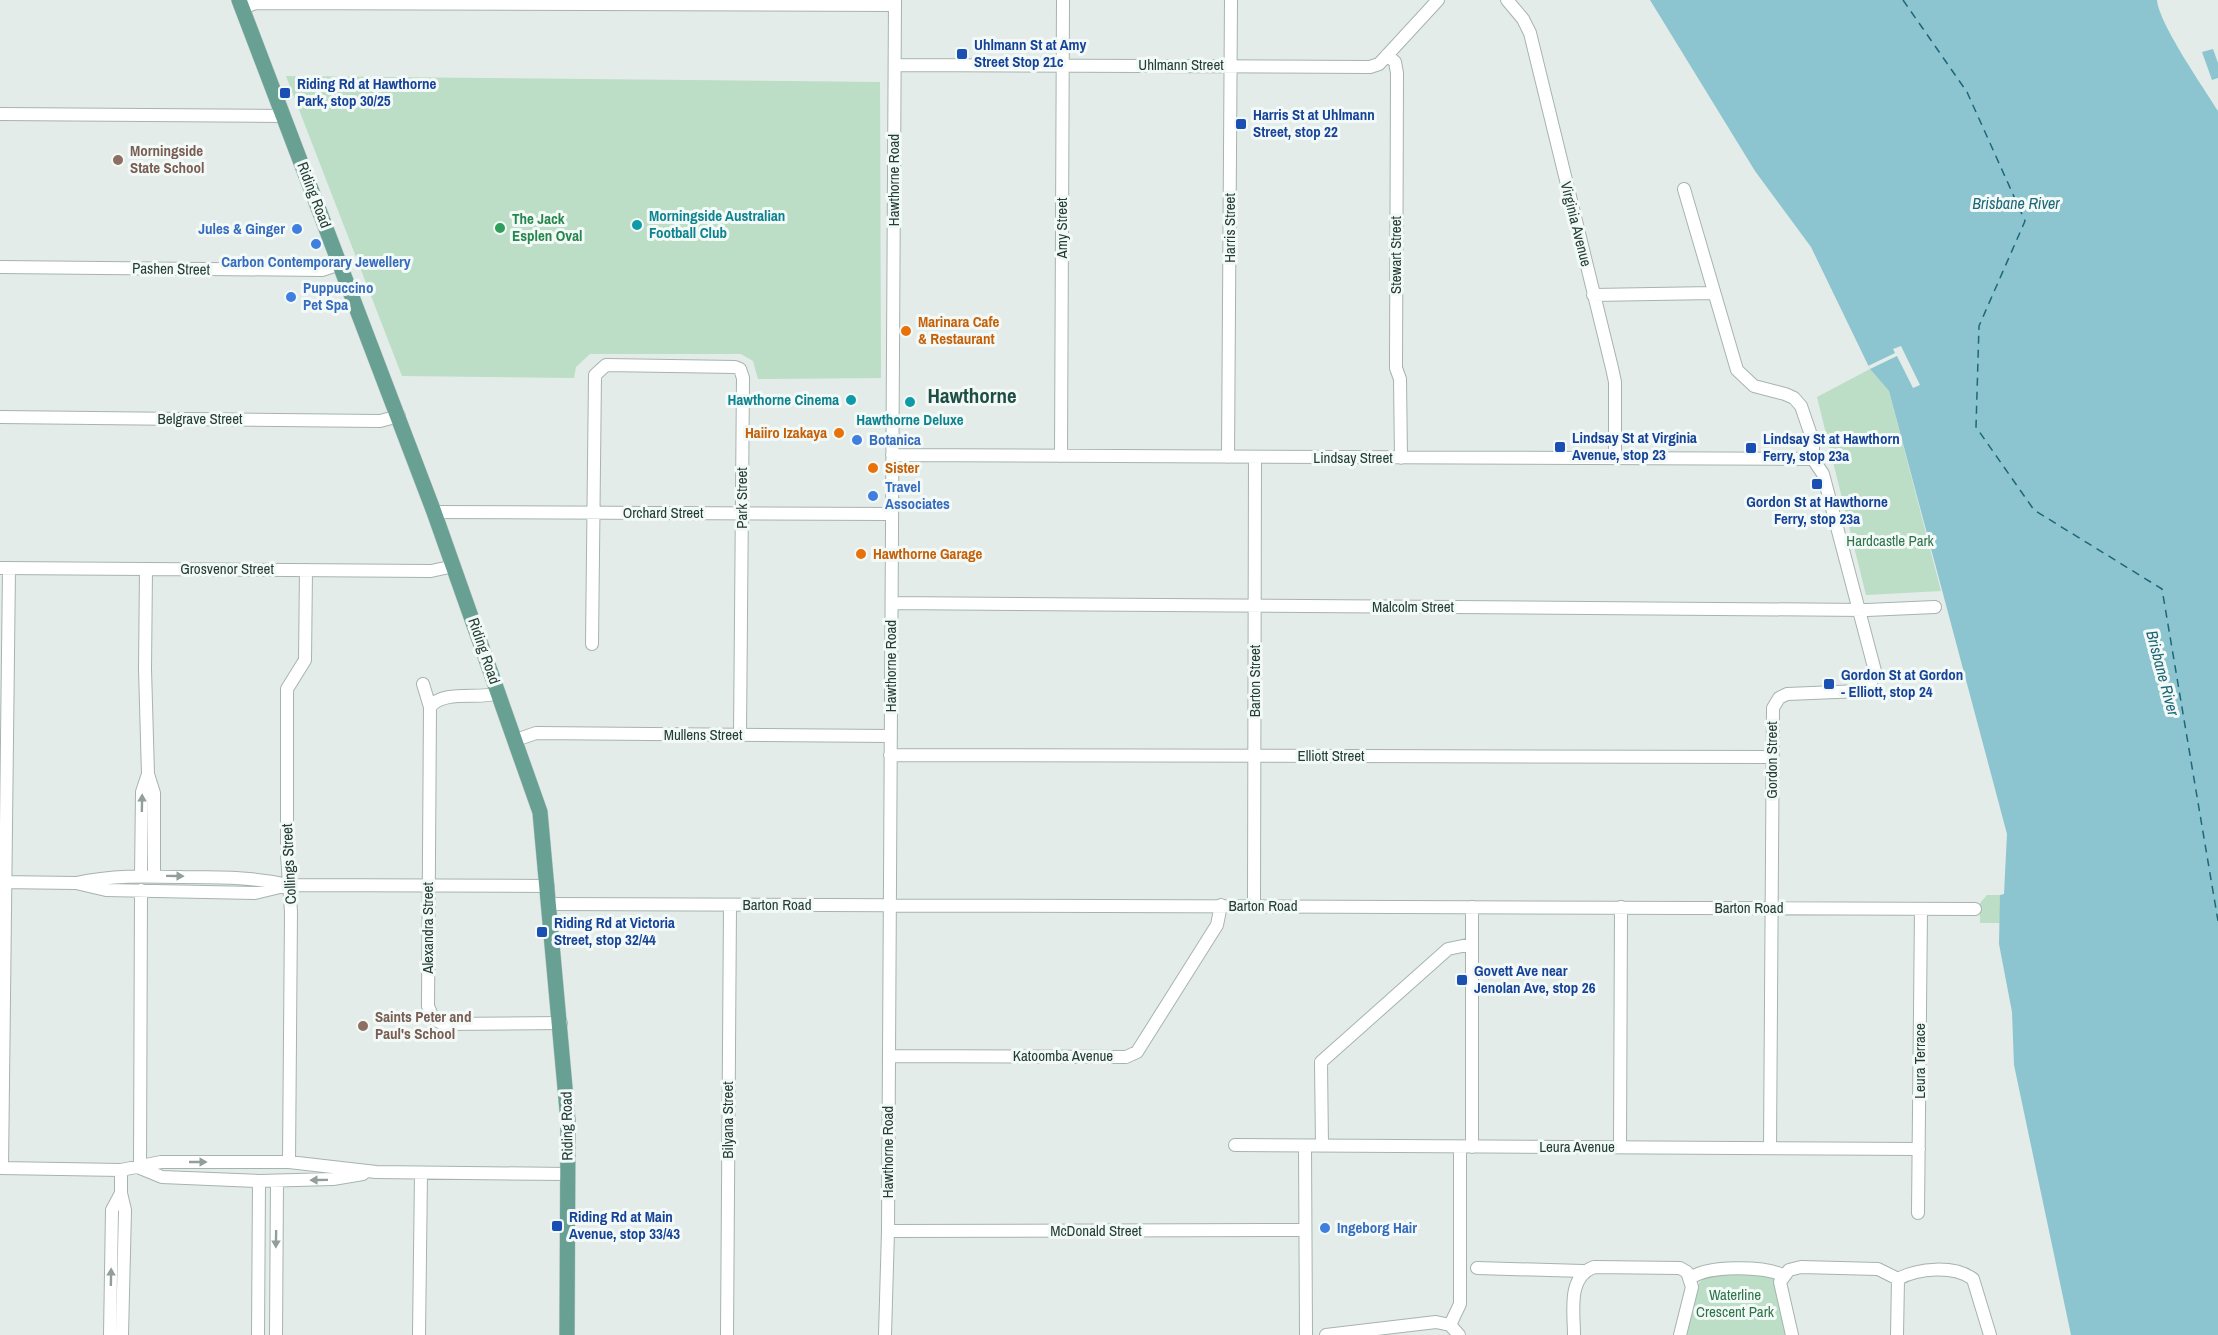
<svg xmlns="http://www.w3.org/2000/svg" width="2218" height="1335" font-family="'Archivo Narrow',sans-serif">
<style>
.green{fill:#bcddc6}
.water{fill:#8cc4d0}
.pier{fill:#e3ece8}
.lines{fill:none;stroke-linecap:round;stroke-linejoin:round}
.ferry{stroke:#1e6778;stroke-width:1.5;stroke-dasharray:8 6;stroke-linecap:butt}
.minor-casing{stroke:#a6b4af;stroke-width:14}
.major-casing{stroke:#c1c9c7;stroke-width:16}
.minor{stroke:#fff;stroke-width:12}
.major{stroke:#68a194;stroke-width:15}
.oneway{fill:#919e9b}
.transit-dot{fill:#1a4fb4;stroke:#f3f9f6;stroke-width:2}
.education-dot{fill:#8d6e63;stroke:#f3f9f6;stroke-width:2}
.culture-dot{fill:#0f9aa8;stroke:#f3f9f6;stroke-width:2}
.leisure-dot{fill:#2e9e5b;stroke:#f3f9f6;stroke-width:2}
.shop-dot{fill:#3f7fe0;stroke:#f3f9f6;stroke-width:2}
.food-dot{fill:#e8710a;stroke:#f3f9f6;stroke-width:2}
.labels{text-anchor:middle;stroke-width:6;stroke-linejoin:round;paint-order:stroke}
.transit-label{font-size:15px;font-weight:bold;fill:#164399;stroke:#f3f9f6;text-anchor:start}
.street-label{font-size:15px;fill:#233d37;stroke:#f3f9f6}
.education-label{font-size:15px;font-weight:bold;fill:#785e54;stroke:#f3f9f6;text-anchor:start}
.culture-label{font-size:15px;font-weight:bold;fill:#0d838f;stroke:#f3f9f6;text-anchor:start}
.leisure-label{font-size:15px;font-weight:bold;fill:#27864d;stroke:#f3f9f6;text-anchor:start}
.shop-label{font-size:15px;font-weight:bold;fill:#366cbe;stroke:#f3f9f6;text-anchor:start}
.food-label{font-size:15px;font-weight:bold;fill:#c56008;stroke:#f3f9f6;text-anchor:start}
.park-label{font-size:15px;fill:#2e734a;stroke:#f3f9f6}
.water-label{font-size:16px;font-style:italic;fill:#1e6778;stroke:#f3f9f6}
.district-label{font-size:21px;font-weight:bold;fill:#1f4f44;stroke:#f3f9f6}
</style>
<rect width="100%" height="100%" fill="#e3ece8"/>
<path class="green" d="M286,76L880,82L881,378L758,379L753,361L741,354H590L576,367L574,378L402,376Z
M1870,369L1889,391L1941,591L1866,595L1817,397Z
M1987,895H2000V923H1980V903Z
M1707,1273H1769L1774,1280L1786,1335H1684L1697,1286Z"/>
<path class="water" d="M1650,0H2157C2159,24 2204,88 2218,111V1335H2071L2014,1065L2012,1012L1999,944L2000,895L2004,894L2007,834L1889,391L1870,369L1811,247L1755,171Z
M2213,49L2218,63V78L2212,80L2202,52Z"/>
<path class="pier" d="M1901,346L1920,385L1913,388L1897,356L1870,369L1868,366L1895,353L1893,349Z"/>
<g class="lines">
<path class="ferry" d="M1903,0L1967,92L2025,221L1979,326L1976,427L2034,510L2162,589L2218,921"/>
<defs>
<path id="minor" d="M1507,0L1523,19L1530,33L1612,368L1615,382V457
M242,8L256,3L895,5
M1387,55L1395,62L1397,73L1396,368L1400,379L1401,458
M895,65L1370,67L1379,64L1438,0
M0,114L283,116
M1684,189L1737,370L1754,386L1785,394L1794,398L1801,406L1813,441V459L1823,474L1875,671L1871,683L1861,691L1787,694L1779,698L1773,708L1770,1148
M0,267L322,270L340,264
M1593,295L1713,293
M0,417L380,421L399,416
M892,455L1813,459
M1061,456L1063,0
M1228,457L1231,0
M434,512L892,514
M0,568L431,571L454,566
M146,569L145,669L148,774L154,793V876
M892,603L1867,610L1935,607
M592,644L595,375L606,365L735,367L740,369L743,378L740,735
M423,684L430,707
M499,693C479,700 444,689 430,707L428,1006L433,1018L443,1024L561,1023
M516,740L536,733L891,736
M890,755L1771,757
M141,876L142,792L148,774
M0,882L76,883L106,890L255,893L284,886
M76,883C113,875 144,876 182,877C219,877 253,877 289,885L548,886
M550,904L1975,909
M1254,906L1255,457
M1472,907V1147
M889,1056L1126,1057L1137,1052L1217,925L1221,905
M1235,1145L1919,1149
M1305,1146L1306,1335
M1322,1146L1321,1062L1448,949L1472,944
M1620,1147L1621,907
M289,1162L291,912L287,855V689L305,660L306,570
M0,1168L121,1170L161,1162H289L376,1172L568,1174
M2,1168L9,568
M140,1168L141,890
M140,1168L162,1177L259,1181L333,1179L363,1174
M121,1170V1193L125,1210L122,1335
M1918,1213L1921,909
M888,1231L1305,1230
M1477,1268L1583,1271
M1691,1278C1707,1265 1765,1266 1782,1275
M1450,1325L1460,1304V1147
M110,1335L112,1210L121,1193
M258,1335L259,1181
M276,1335L277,1181
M419,1335L421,1173
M727,1335L730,905
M885,1335L888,1231L895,0
M1326,1335L1436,1322L1450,1325L1459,1335
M1574,1335C1574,1311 1567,1277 1594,1267L1680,1268L1687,1272L1692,1287L1680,1335
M1792,1335L1780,1282L1789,1270L1801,1267L1878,1269L1898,1279C1918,1268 1954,1265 1973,1279L1990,1335
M1897,1335L1898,1279"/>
<path id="major" d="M239,0L434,512L540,812L568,1121L567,1335"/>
</defs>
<use href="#minor" class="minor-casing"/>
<use href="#major" class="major-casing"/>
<use href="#minor" class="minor"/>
<use href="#major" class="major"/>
</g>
<defs><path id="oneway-solid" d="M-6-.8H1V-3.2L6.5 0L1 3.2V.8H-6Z" transform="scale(1.5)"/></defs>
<g class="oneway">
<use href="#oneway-solid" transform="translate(142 803) rotate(-89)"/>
<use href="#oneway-solid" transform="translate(175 876) rotate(1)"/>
<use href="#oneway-solid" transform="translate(198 1162)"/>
<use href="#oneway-solid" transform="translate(319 1180) rotate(179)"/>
<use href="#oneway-solid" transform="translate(276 1239) rotate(91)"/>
<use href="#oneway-solid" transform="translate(111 1277) rotate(-89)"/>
</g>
<g class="transit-dot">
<rect x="956" y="48" width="12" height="12" rx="3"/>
<rect x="279" y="87" width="12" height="12" rx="3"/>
<rect x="1235" y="118" width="12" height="12" rx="3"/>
<rect x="1554" y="441" width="12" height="12" rx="3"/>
<rect x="1745" y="442" width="12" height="12" rx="3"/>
<rect x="1811" y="478" width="12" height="12" rx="3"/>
<rect x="1823" y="678" width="12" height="12" rx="3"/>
<rect x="536" y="926" width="12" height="12" rx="3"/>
<rect x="1456" y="974" width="12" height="12" rx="3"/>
<rect x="551" y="1220" width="12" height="12" rx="3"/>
</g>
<g class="education-dot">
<circle cx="118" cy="160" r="6"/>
<circle cx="363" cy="1026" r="6"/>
</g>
<g class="culture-dot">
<circle cx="637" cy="225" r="6"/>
<circle cx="851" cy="400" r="6"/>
<circle cx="910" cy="402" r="6"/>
</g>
<circle class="leisure-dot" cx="500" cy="228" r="6"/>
<g class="shop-dot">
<circle cx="297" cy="229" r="6"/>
<circle cx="316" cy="244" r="6"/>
<circle cx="291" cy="297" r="6"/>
<circle cx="857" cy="440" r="6"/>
<circle cx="873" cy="496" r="6"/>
<circle cx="1325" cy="1228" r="6"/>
</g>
<g class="food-dot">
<circle cx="906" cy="331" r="6"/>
<circle cx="839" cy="433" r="6"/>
<circle cx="873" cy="468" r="6"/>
<circle cx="861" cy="554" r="6"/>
</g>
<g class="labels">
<g class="transit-label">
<text x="974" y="50">Uhlmann St at Amy<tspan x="974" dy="17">Street Stop 21c</tspan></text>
<text x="297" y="89">Riding Rd at Hawthorne<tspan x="297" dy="17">Park, stop 30/25</tspan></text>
<text x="1253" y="120">Harris St at Uhlmann<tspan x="1253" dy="17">Street, stop 22</tspan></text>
<text x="1572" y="443">Lindsay St at Virginia<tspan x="1572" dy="17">Avenue, stop 23</tspan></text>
<text x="1763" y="444">Lindsay St at Hawthorn<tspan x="1763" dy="17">Ferry, stop 23a</tspan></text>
<text x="1817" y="507" text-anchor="middle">Gordon St at Hawthorne<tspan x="1817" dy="17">Ferry, stop 23a</tspan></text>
<text x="1841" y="680">Gordon St at Gordon<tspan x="1841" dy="17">- Elliott, stop 24</tspan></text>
<text x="554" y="928">Riding Rd at Victoria<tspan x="554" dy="17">Street, stop 32/44</tspan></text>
<text x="1474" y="976">Govett Ave near<tspan x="1474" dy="17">Jenolan Ave, stop 26</tspan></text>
<text x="569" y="1222">Riding Rd at Main<tspan x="569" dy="17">Avenue, stop 33/43</tspan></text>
</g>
<g class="street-label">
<text x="1181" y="70">Uhlmann Street</text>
<text transform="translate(894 180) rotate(-90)" y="5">Hawthorne Road</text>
<text transform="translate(314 195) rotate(69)" y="5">Riding Road</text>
<text transform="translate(1576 224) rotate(76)" y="5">Virginia Avenue</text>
<text transform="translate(1062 228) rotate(-90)" y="5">Amy Street</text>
<text transform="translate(1230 228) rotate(-90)" y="5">Harris Street</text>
<text transform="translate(1396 255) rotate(-90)" y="5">Stewart Street</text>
<text transform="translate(171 269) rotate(1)" y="5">Pashen Street</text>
<text x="200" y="424">Belgrave Street</text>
<text x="1353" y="463">Lindsay Street</text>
<text transform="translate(742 498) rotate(-90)" y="5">Park Street</text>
<text x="663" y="518">Orchard Street</text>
<text x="227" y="574">Grosvenor Street</text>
<text x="1413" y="612">Malcolm Street</text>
<text transform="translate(484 651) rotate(71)" y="5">Riding Road</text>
<text transform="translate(891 666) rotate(-90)" y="5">Hawthorne Road</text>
<text transform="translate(1255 681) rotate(-90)" y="5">Barton Street</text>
<text x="703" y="740">Mullens Street</text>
<text x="1331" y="761">Elliott Street</text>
<text transform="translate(1772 760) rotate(-90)" y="5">Gordon Street</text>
<text transform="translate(289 864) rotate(-93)" y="5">Collings Street</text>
<text x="777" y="910">Barton Road</text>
<text x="1263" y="911">Barton Road</text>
<text x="1749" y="913">Barton Road</text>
<text transform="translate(428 928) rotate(-90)" y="5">Alexandra Street</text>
<text x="1063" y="1061">Katoomba Avenue</text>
<text transform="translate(1920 1061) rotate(-90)" y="5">Leura Terrace</text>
<text transform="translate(728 1120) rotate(-90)" y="5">Bilyana Street</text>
<text transform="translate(567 1126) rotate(-91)" y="5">Riding Road</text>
<text x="1577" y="1152">Leura Avenue</text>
<text transform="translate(888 1152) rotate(-90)" y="5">Hawthorne Road</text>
<text x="1096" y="1236">McDonald Street</text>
</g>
<g class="education-label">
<text x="130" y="156">Morningside<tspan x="130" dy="17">State School</tspan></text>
<text x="375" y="1022">Saints Peter and<tspan x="375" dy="17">Paul's School</tspan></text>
</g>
<g class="culture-label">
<text x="649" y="221">Morningside Australian<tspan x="649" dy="17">Football Club</tspan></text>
<text x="839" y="405" text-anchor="end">Hawthorne Cinema</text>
<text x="910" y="425" text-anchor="middle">Hawthorne Deluxe</text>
</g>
<g class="leisure-label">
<text x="512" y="224">The Jack<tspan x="512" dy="17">Esplen Oval</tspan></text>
</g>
<g class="shop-label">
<text x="285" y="234" text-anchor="end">Jules &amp; Ginger</text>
<text x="316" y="267" text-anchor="middle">Carbon Contemporary Jewellery</text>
<text x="303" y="293">Puppuccino<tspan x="303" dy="17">Pet Spa</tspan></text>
<text x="869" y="445">Botanica</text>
<text x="885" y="492">Travel<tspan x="885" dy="17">Associates</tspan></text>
<text x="1337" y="1233">Ingeborg Hair</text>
</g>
<g class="food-label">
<text x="918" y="327">Marinara Cafe<tspan x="918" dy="17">&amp; Restaurant</tspan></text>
<text x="827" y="438" text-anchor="end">Haiiro Izakaya</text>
<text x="885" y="473">Sister</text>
<text x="873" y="559">Hawthorne Garage</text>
</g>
<g class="park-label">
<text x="1890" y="546">Hardcastle Park</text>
<text x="1735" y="1300">Waterline<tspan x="1735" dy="17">Crescent Park</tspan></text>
</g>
<g class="water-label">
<text x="2016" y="209">Brisbane River</text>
<text transform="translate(2163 673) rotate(75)" y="6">Brisbane River</text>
</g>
<g class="district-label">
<text x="972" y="403">Hawthorne</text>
</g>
</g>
</svg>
